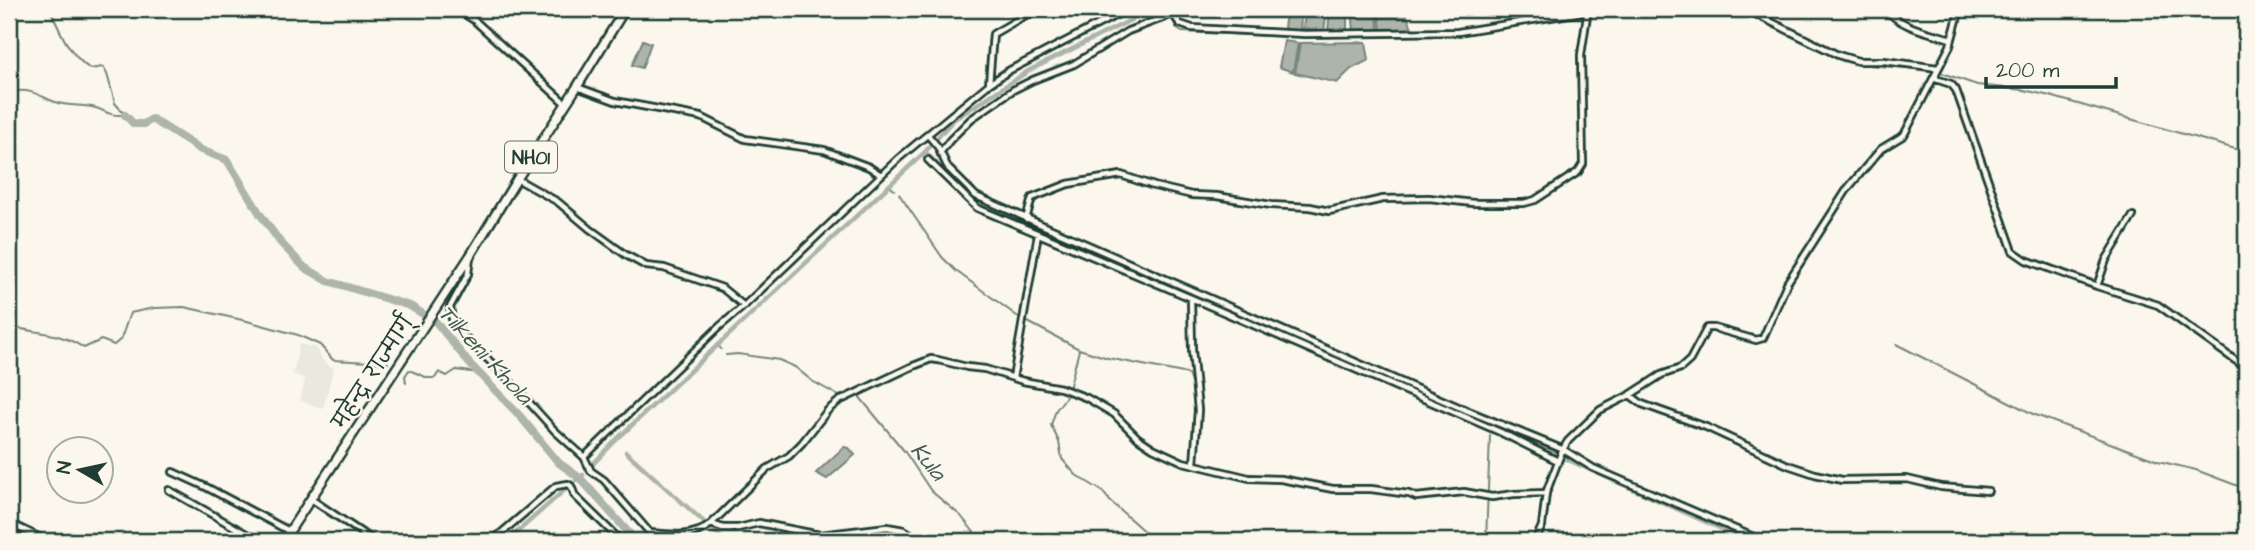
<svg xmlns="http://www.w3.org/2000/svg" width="2255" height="550" font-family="'Architects Daughter','Playpen Sans Deva',sans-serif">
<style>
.built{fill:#eae9de}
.water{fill:#adb4aa;stroke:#74847b;stroke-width:2}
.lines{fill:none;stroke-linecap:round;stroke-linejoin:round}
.stream{stroke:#74847b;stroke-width:2}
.canal{stroke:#adb4aa;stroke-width:4.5}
.river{stroke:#adb4aa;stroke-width:8}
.minor-casing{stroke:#1f3d34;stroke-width:10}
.tertiary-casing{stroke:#1f3d34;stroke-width:10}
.trunk-casing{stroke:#1f3d34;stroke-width:12}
.minor{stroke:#fbf7ec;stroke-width:4.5}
.tertiary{stroke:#fbf7ec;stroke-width:5}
.trunk{stroke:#fbf7ec;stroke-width:7}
.labels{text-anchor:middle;stroke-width:5;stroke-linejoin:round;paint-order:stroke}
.shield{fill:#fbf7ec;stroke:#61756b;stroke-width:2}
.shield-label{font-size:19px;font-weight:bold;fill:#1f3d34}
.street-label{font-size:21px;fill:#1f3d34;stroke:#fbf7ec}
.water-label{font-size:23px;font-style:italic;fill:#425b52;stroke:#fbf7ec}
</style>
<rect width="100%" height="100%" fill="#fbf7ec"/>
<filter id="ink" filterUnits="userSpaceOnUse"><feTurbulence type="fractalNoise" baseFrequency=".0143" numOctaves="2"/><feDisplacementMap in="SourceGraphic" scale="14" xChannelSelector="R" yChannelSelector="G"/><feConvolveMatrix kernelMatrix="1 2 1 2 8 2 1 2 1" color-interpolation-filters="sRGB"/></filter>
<g filter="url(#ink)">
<path class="built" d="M299,344L317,348L323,361L329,366L334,367L323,408L300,401L305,379L293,374Z"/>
<path class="water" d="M1287,9H1302L1300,30H1286L1284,27Z
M1306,9H1327L1324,31L1303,28Z
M1330,9H1350V14L1347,16V31H1328Z
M1352,9H1376L1379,30L1354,31Z
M1378,9H1404L1413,30L1381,29Z
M643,40L651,43L642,68L632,65Z
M1284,41L1298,43L1293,72L1279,67Z
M1366,42L1369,60L1351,69L1337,83L1295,73L1300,43Z
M844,447L849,448L855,455L827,479L816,473Z"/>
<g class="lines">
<path class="stream" d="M50,9C60,32 69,54 90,69L103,67L107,74L115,103L125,115
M1168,9L1169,12
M1738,9L1843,61C1872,68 1904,66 1934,71
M1590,14L1658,9
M1171,17L1177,29L1182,32L1296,37L1458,35L1584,15
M1939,72L1977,85L2024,90L2050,96L2246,152
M9,86L16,91C34,89 42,98 58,103C69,106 80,105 92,107C105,109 106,116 123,115
M889,185L894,190
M899,194L942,257L956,271L1021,319
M1026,321L1079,349L1108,358L1188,374L1193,389
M9,326C37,334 58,331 84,348L101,340L114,345L121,339L130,313L154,308L184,307L247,321L298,335L320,345L333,360L388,363
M1896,344L2033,414L2158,461L2196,470L2246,489
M718,345L721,349
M726,355L738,354L779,360L795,367L812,381L839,396L856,391
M406,383L405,376L409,370L428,378H435L439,372L447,376L456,370L479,373
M1069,389L1079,350
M1068,394L1056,410L1051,425L1059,442L1062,459L1076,475L1102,491L1111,502L1155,541
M858,395L905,452L931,491L961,516L981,541
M1486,541L1490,436"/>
<path class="canal" d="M925,152L973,199L982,204L1524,440L1748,541
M626,452L705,523
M592,465L617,439L925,152L953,120L1030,70L1153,9
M576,480L583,475
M713,530L725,541
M507,541L568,487"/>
<path class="river" d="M125,115L134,124H144L152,119L201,150L227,160L260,214L280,242L304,267L328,281L410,306L436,322L469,363L519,415L559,463L580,478L636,541"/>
<defs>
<path id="minor" d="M457,9L474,20L566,104
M1745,9L1838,55L1858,61H1884L1938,68
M1886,9C1901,28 1929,32 1951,39
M1936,74V79L1951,84L1956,90L2013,251L2026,260L2097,286L2158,305L2246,368
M989,84L993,34L1024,16L1044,9
M577,87L615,101L701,117L745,139L824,150L869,167L881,175
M927,134L938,147L948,168L976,196L1461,408L1564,450L1593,468L1763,541
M940,153L950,140L971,119L1013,90L1033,80L1074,64L1128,31L1173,14L1180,24L1192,28L1305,34L1458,32L1588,11L1611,9
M928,160L977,208L1191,298L1500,432L1558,461
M517,179L558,202L590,229L626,255L646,266L664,268L722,288L744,306
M1026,219L1032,198L1068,184L1121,175L1154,186L1192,195L1217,196L1271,205L1310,207L1329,211L1383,199L1429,198L1473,203H1524L1535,200L1578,172L1583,164L1581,55L1588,9
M470,257L468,274L450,307L452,319L461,333L506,377L555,431L584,457L591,471L604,480L650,533C671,535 695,538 711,524L723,528H738L759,523L820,535L887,527L904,530L922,541
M2097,286L2106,260L2133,216
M1191,298L1192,350L1198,410L1194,464
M1013,378L1038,234
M1630,395L1642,404L1706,427L1788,465L1815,474L1842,480L1907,479L1941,487L1988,491
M584,457L719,327L744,306L899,158L989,84L1010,70L1128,9
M173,472L206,487L289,531
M169,490L259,541
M311,499L374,541
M711,524L767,469L789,456L802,443L828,410L839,401L911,367L931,359L938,360L967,367L985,369L1023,381L1061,388L1087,398L1114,414L1138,438L1153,448L1183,462L1249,478L1281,479L1333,489H1371L1409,494L1416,497L1464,492L1492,497L1514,494L1546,493
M492,541L556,486L568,484L571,486L575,496L621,541
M1535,541L1542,526L1546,493L1562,451L1568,441L1600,410L1630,395L1661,375L1681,368L1690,360L1707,328H1714L1756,340L1763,338L1787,283L1848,188L1881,149L1904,135L1950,46L1960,9"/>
<path id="tertiary" d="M9,519L11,524L47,541"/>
<path id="trunk" d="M283,541L470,256L517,179L577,87L625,9"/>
</defs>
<use href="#minor" class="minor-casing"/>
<use href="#tertiary" class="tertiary-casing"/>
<use href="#trunk" class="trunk-casing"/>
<use href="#minor" class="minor"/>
<use href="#tertiary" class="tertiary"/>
<use href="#trunk" class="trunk"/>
</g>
</g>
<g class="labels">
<rect class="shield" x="505" y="141.5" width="52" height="31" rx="5"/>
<g class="shield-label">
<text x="531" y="164">NH01</text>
</g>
<g class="street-label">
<text transform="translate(373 372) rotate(-57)" y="7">महेन्द्र राज्मार्ग्</text>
</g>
<g class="water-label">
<text transform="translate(486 354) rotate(47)" y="8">Tilkeni Khola</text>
<text transform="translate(929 461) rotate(51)" y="8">Kula</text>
</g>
</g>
<rect width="2255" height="550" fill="none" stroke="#fbf7ec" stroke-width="35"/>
<rect x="18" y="18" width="2220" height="515" fill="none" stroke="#1f3d34" stroke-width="2.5" filter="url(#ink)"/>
<g transform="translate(80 470) rotate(279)"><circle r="33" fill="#fbf7ec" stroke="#a3ada2" stroke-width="2"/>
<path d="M0-5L12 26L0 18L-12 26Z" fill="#1f3d34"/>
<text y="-10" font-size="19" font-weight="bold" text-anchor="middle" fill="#1f3d34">N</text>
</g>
<path d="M1986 77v10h130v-10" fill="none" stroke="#1f3d34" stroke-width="3.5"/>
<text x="1996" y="77" font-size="21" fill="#1f3d34" stroke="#fbf7ec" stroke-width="5" paint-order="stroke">200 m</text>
</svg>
